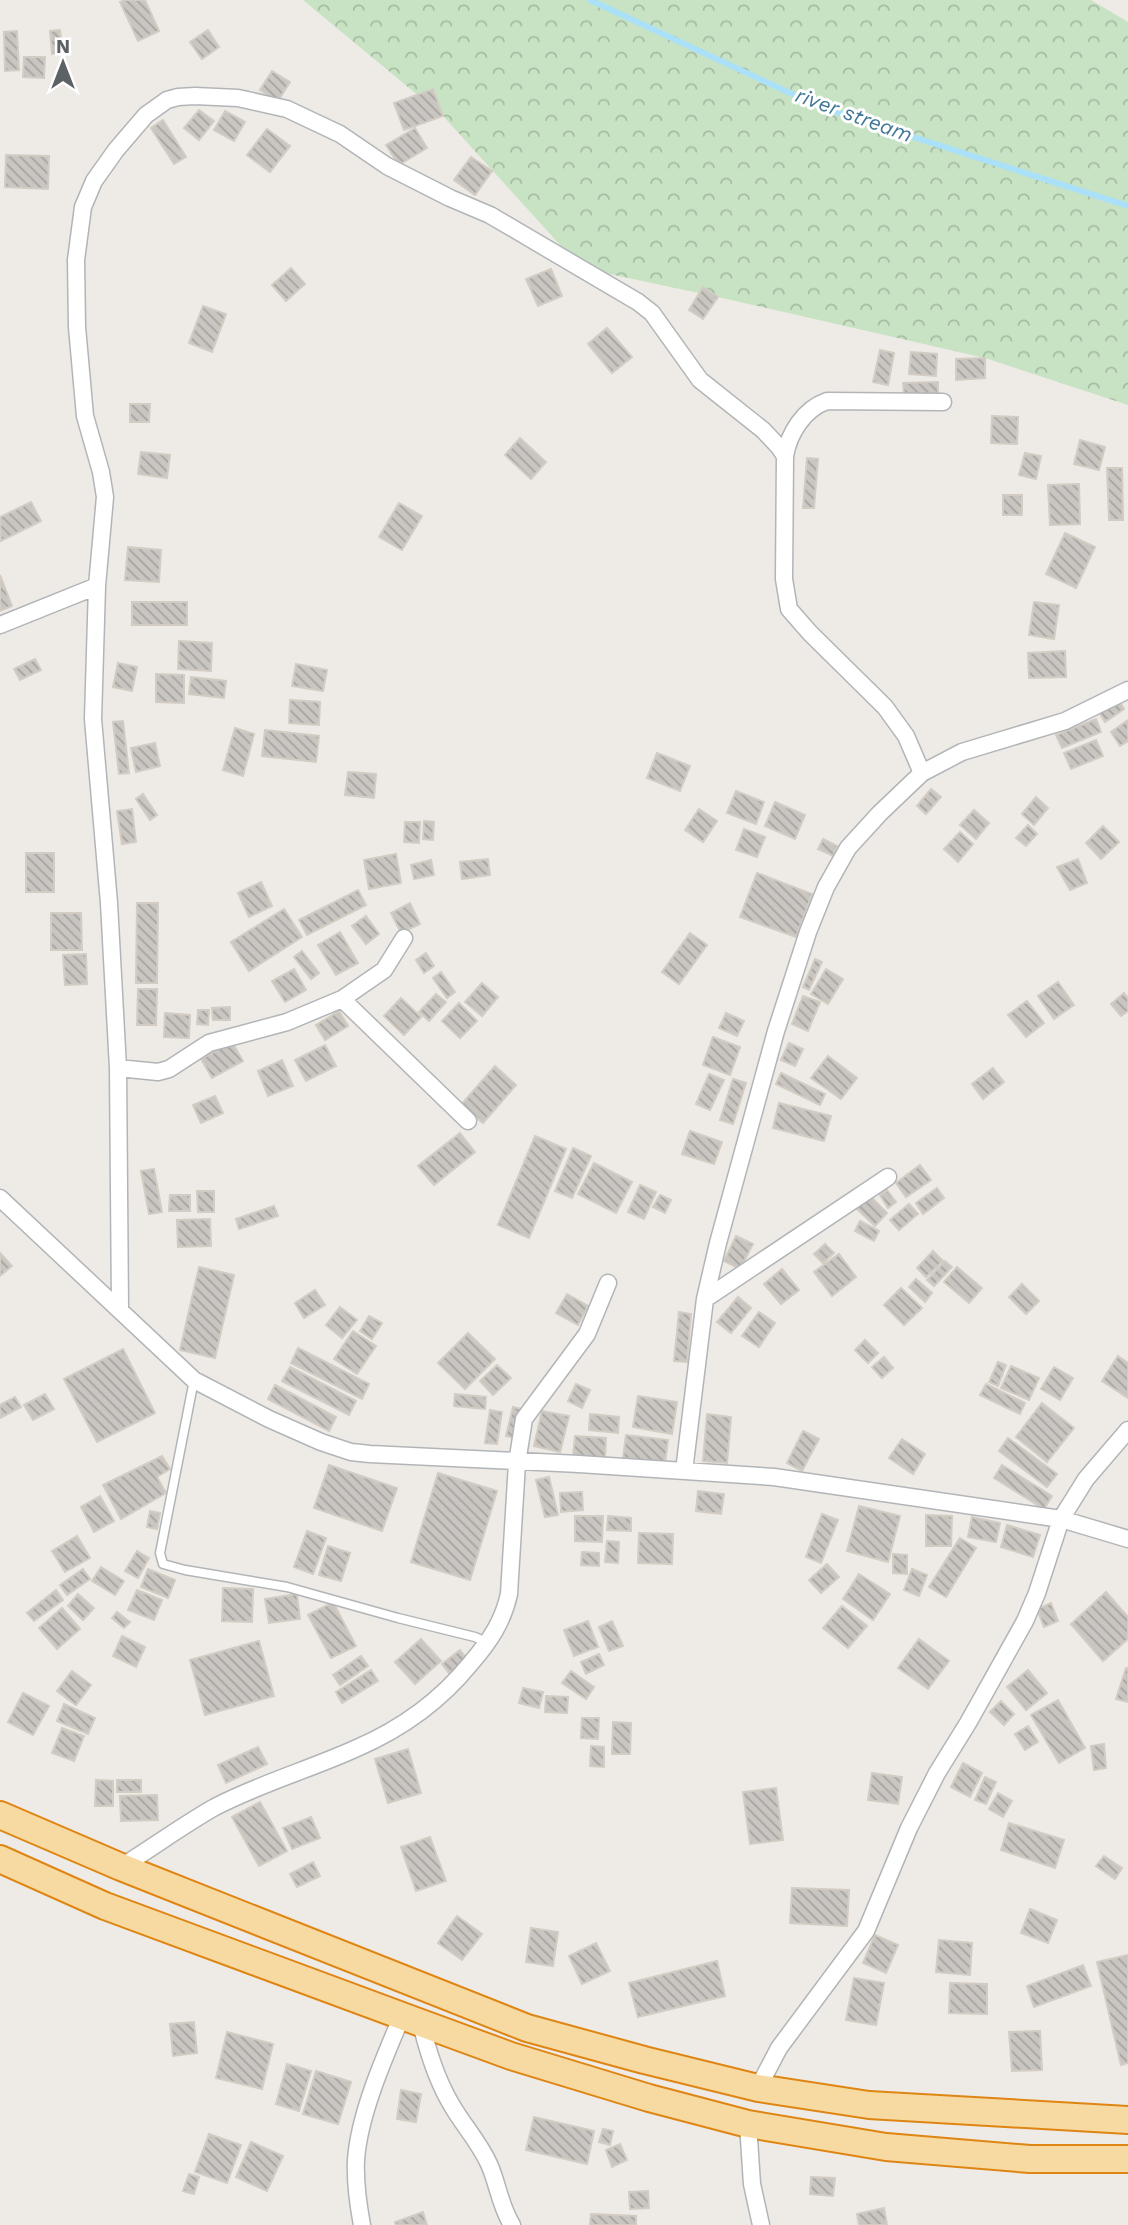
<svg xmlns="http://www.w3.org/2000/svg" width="1128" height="2225" font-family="'Work Sans',sans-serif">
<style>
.forest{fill:url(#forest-crowns)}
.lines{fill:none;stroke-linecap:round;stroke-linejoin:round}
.stream{stroke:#aae0f8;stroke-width:6}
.building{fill:url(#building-back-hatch);stroke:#d2ccc3;stroke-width:2}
.service-casing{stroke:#b2b5b8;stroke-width:11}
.minor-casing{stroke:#b2b5b8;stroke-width:19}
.trunk-casing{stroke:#df8513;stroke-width:30}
.service{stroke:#fff;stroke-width:8}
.minor{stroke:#fff;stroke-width:16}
.trunk{stroke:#f6daa2;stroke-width:26}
.labels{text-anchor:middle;stroke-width:6;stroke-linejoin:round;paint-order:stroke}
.water-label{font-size:21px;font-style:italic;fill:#437798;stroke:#fff}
</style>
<defs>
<pattern id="forest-crowns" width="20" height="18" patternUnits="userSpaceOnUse" patternTransform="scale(1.75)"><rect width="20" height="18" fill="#c7e3c3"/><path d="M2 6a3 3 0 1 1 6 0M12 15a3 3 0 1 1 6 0" fill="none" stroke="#a5bba2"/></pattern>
<pattern id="building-back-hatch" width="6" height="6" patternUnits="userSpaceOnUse" patternTransform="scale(1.75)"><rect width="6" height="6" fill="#c9c5c1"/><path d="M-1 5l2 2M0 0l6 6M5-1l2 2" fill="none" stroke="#a6a3a0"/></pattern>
</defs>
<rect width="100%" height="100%" fill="#eeeae5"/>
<path class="forest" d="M303,0H1091L1128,22V405L985,358L718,297L581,268L443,116Z"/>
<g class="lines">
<path class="stream" d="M590,0L820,107L1128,206"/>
</g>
<path class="building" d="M125,0H145L159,31L138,41L120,2Z
M60,30L63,53L52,54L50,31Z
M208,30L219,47L202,59L190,42Z
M17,31L19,70L5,71L4,32Z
M24,57H45L44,78L23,77Z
M272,71L290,82L278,101L260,90Z
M433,89L443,116L404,130L394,103Z
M199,110L214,121L199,140L184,128Z
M225,111L245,122L234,141L214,130Z
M163,120L186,157L174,164L151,128Z
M415,128L427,148L399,165L386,145Z
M267,129L290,146L270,172L247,155Z
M6,155L49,156L48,189L5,187Z
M471,157L492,171L475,195L454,180Z
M291,268L305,284L286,301L272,285Z
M551,269L562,296L538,306L526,279Z
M703,287L718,297L703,319L689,310Z
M203,306L226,314L212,352L189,343Z
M607,328L632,357L612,373L588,344Z
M880,350L894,353L888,385L873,382Z
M911,352L937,354L936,376L909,374Z
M985,358V378L956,380V359Z
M938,382V395H904L903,383Z
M130,404H150L149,422H130Z
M992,416L1018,417L1017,444L991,443Z
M520,438L546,462L531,479L505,455Z
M1080,440L1105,447L1099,470L1074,464Z
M141,452L170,455L167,478L138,474Z
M1025,453L1041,456L1036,479L1019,475Z
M807,458L818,459L814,508H803Z
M1107,468H1122L1123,520H1109Z
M1079,484L1080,524L1050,525L1048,485Z
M1003,495H1022V515H1003Z
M31,502L41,521L1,541L0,517Z
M399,503L422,516L402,550L379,537Z
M1065,533L1095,547L1076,588L1046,574Z
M128,547L161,550L159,582L125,580Z
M0,575L12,606L0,611Z
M132,602H187V625H132Z
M1034,602L1059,605L1054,639L1029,635Z
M179,641L212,643L211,671L178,669Z
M1065,651L1066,677L1029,678L1028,653Z
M35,659L41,670L20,680L14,669Z
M118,663L137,667L132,691L113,687Z
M296,664L327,670L323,691L292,686Z
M156,674L184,675V703L156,702Z
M191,677L226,681L224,698L189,694Z
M1116,696L1124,709L1105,722L1097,709Z
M290,700L320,702L319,725L289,723Z
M1096,719L1101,732L1062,748L1056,735Z
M1128,720V741L1120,746L1111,732Z
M123,721L129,773L119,774L113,722Z
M235,728L254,734L243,776L223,770Z
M265,730L319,736L316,762L262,756Z
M1096,740L1103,756L1071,769L1064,753Z
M155,743L160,766L136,772L131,748Z
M657,753L690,766L680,791L647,778Z
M348,772L376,774L374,798L345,795Z
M931,789L941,797L926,814L917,806Z
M736,791L764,802L756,824L727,813Z
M143,794L157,815L150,820L136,799Z
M1036,797L1048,808L1034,825L1022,814Z
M775,802L805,815L795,839L765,826Z
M132,809L136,842L122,844L117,811Z
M699,809L717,821L703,842L685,830Z
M974,810L989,823L976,839L960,825Z
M424,821L434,822L433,840L423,839Z
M405,822H420L419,843L404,842Z
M1028,825L1037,834L1026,846L1016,838Z
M1103,826L1119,842L1101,859L1086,843Z
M744,829L765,837L757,857L736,850Z
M960,832L973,844L958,862L944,849Z
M823,839L837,846L833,856L818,849Z
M26,853H54V892H26Z
M396,854L401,883L369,889L364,860Z
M488,859L490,875L462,879L460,862Z
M1078,859L1087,883L1070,890L1057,867Z
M431,860L434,875L414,879L411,865Z
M757,873L812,894L796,937L740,917Z
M261,882L272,906L249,917L238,893Z
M358,890L366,905L307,935L299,920Z
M137,903H158L157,983H136Z
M410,903L420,924L401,933L391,913Z
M284,909L302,937L249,971L231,942Z
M51,913H81L82,950H51Z
M366,916L379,934L366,944L352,926Z
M340,932L358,963L336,975L318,945Z
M690,933L707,945L679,984L662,972Z
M302,951L319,973L311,979L294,957Z
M426,953L434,966L424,973L416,960Z
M86,954L87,984L65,985L63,955Z
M815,959L822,962L809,990L803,987Z
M294,969L306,990L285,1002L272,981Z
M826,969L843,979L828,1004L811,994Z
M441,972L455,992L447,998L433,978Z
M1058,982L1074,1005L1054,1019L1038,996Z
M482,983L498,997L482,1016L465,1002Z
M138,989H157L156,1025H137Z
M1124,993L1128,998V1011L1121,1016L1111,1004Z
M436,994L446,1002L429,1021L419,1012Z
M803,996L820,1002L808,1031L792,1024Z
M401,998L421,1017L404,1035L384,1016Z
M1027,1001L1044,1023L1026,1037L1008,1015Z
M459,1003L477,1021L460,1038L442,1021Z
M230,1007V1020H213L212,1008Z
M198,1010H209L208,1025L197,1024Z
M339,1011L348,1026L325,1040L316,1025Z
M165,1013L190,1015L189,1038L164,1037Z
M726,1013L744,1021L737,1036L719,1028Z
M713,1037L740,1047L730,1075L703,1065Z
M232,1042L243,1061L212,1078L201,1059Z
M789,1043L803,1049L795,1066L781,1060Z
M325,1045L336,1066L306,1081L295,1060Z
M828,1056L857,1078L841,1099L811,1078Z
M282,1060L293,1086L268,1096L258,1071Z
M495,1066L516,1085L483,1123L461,1105Z
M993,1068L1004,1082L983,1099L972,1084Z
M781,1073L825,1094L820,1105L776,1084Z
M709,1074L724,1080L710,1110L696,1104Z
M733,1079L746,1083L733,1124L720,1120Z
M215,1096L223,1113L201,1123L193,1105Z
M779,1103L831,1116L824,1141L773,1128Z
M690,1131L722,1142L714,1164L682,1154Z
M460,1133L475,1152L434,1185L418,1166Z
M535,1136L566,1149L529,1238L498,1225Z
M573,1148L591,1156L572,1198L555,1191Z
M594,1163L632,1182L616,1213L578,1194Z
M920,1165L931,1180L906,1197L896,1183Z
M154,1169L162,1212L149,1214L141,1171Z
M640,1185L656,1192L644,1219L628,1212Z
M937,1188L944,1198L923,1214L916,1203Z
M887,1190L896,1202L888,1208L880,1195Z
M197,1191H214V1212H198Z
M170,1195H190V1211H169Z
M660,1195L671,1200L665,1213L653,1207Z
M869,1195L887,1213L875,1226L856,1208Z
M909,1204L918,1214L899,1230L890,1220Z
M274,1206L278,1216L239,1229L236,1219Z
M210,1219L211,1246L178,1247L177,1220Z
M860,1221L879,1231L874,1241L855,1231Z
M736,1236L753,1244L740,1269L724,1261Z
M825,1244L834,1253L823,1263L814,1254Z
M933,1251L943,1261L926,1277L917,1268Z
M0,1253L12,1266L0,1276Z
M839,1254L856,1277L832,1296L814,1272Z
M945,1261L952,1267L934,1286L927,1280Z
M199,1267L234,1275L215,1358L180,1350Z
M957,1267L982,1288L969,1303L944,1282Z
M782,1269L799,1290L781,1304L764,1284Z
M916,1279L932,1293L925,1302L909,1287Z
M1022,1284L1039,1301L1026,1314L1009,1297Z
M901,1288L922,1308L904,1325L884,1305Z
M315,1290L325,1305L304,1318L295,1303Z
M567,1294L588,1306L578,1325L556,1313Z
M738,1297L751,1308L731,1333L717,1322Z
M340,1307L357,1320L342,1338L326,1325Z
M679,1312L691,1314L687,1362L674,1361Z
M759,1312L775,1323L759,1347L742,1336Z
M369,1316L382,1323L372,1339L360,1331Z
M353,1331L376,1346L357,1374L334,1359Z
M468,1333L495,1359L465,1389L438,1363Z
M865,1340L878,1353L868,1363L855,1350Z
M298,1348L369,1384L362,1399L291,1363Z
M123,1349L155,1413L97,1442L64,1379Z
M1118,1356L1128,1363V1398L1102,1381Z
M884,1357L893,1368L882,1378L872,1367Z
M998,1362L1006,1365L998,1386L989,1382Z
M497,1365L511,1378L493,1395L480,1381Z
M1011,1366L1039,1378L1029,1400L1001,1388Z
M290,1367L356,1401L349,1415L282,1381Z
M1054,1367L1073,1378L1060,1400L1041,1389Z
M576,1384L590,1390L582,1408L568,1401Z
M986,1384L1025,1403L1020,1414L980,1395Z
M275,1385L336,1417L329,1431L268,1399Z
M45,1394L54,1409L33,1420L24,1405Z
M455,1394L486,1397L485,1409L454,1406Z
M638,1396L677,1402L672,1434L633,1427Z
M15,1397L21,1407L0,1418V1405Z
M1042,1403L1074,1428L1047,1462L1016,1437Z
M513,1407L521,1409L514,1438L506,1436Z
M490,1410L502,1412L497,1444L485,1443Z
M542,1411L569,1416L560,1452L534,1446Z
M590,1414L619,1417L618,1433L589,1430Z
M707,1414L731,1417L727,1463L703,1461Z
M803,1431L819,1439L802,1471L787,1463Z
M626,1435L668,1440L665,1463L623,1458Z
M575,1436L606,1438L605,1458L573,1456Z
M1008,1438L1057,1474L1047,1487L999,1451Z
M902,1439L925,1454L913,1474L889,1458Z
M162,1456L170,1469L157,1477L166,1493L121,1519L103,1485Z
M329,1465L397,1488L382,1531L314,1508Z
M1002,1465L1052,1496L1044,1509L994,1478Z
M438,1473L497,1491L470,1580L411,1562Z
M549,1477L558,1515L545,1517L536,1480Z
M698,1491L724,1494L721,1514L696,1511Z
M582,1492L583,1510L561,1512L560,1493Z
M100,1496L114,1521L94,1532L81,1507Z
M859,1506L900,1516L888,1562L847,1551Z
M150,1511L160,1513L157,1529L147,1527Z
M822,1514L838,1520L821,1563L806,1557Z
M926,1515L952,1516L951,1546H926Z
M575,1516H603L602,1542L575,1541Z
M608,1516L631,1518V1531L607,1530Z
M972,1517L1000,1523L996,1542L968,1537Z
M1007,1525L1040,1535L1033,1557L1001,1547Z
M307,1531L326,1538L313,1574L294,1567Z
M639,1533L673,1534L672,1564L638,1563Z
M77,1536L90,1558L65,1572L52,1551Z
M960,1538L976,1548L946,1597L929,1587Z
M607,1541L619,1542L618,1563L605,1562Z
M328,1546L350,1553L341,1581L319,1575Z
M137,1551L149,1558L138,1578L125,1571Z
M582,1552L599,1553V1566L581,1565Z
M893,1554L907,1555V1574L893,1573Z
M827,1564L839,1577L821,1593L809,1580Z
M101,1567L124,1581L115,1595L92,1581Z
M83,1569L90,1579L67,1595L60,1585Z
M148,1569L175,1580L168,1598L141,1587Z
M912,1569L927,1575L919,1596L904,1590Z
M859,1574L890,1594L873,1620L843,1599Z
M223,1588L253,1589L252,1622L222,1621Z
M56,1590L63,1600L34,1621L27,1613Z
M137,1590L162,1600L154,1620L128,1610Z
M1106,1592L1128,1617V1639L1103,1661L1071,1624Z
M78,1594L94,1608L83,1620L68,1606Z
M297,1594L300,1619L269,1623L265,1599Z
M333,1602L356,1646L331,1658L308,1615Z
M1051,1603L1058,1621L1044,1627L1037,1609Z
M842,1606L867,1626L848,1648L823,1628Z
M62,1608L80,1629L57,1649L39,1628Z
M117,1612L130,1622L124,1628L112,1618Z
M588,1621L598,1647L574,1656L564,1630Z
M612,1621L623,1646L609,1651L599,1627Z
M122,1636L145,1647L136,1667L113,1656Z
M421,1639L441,1661L415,1684L395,1662Z
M919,1639L949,1661L928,1689L898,1668Z
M259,1641L274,1696L205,1715L190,1660Z
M460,1650L467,1659L449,1673L442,1664Z
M599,1654L604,1665L586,1674L581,1662Z
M361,1656L368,1666L340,1685L333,1675Z
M1126,1668H1128V1702L1116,1699Z
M371,1670L378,1681L342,1703L336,1692Z
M1028,1670L1047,1693L1026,1710L1007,1687Z
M72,1671L91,1685L76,1705L57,1691Z
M571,1671L594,1687L586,1699L562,1683Z
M523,1688L543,1692L539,1708L519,1703Z
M23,1693L49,1706L33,1735L8,1722Z
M546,1696L568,1697L567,1713L545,1712Z
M1058,1700L1085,1748L1059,1763L1031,1715Z
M1001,1701L1014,1714L1004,1725L990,1712Z
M64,1704L95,1718L88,1734L57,1721Z
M582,1718H599L598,1739L581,1738Z
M613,1722L631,1723L630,1754H612Z
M1028,1726L1038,1742L1025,1750L1015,1734Z
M62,1728L84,1736L74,1761L52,1753Z
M1104,1744L1106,1768L1094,1770L1091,1746Z
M591,1746L604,1747V1767L590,1766Z
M258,1747L267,1764L226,1783L218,1765Z
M408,1749L421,1793L388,1803L375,1759Z
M963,1763L982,1773L970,1797L951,1787Z
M872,1773L902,1777L898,1804L868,1800Z
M985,1777L996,1782L986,1804L975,1800Z
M96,1780L113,1781V1806H95Z
M117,1780H141V1792H117Z
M776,1788L783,1840L750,1844L743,1792Z
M998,1793L1012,1801L1003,1817L989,1809Z
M157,1795L158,1820L121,1821L120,1796Z
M260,1802L287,1851L259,1866L232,1817Z
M311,1817L320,1838L292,1849L283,1828Z
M1009,1823L1064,1840L1055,1868L1001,1850Z
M430,1837L446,1881L416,1891L401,1847Z
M1104,1856L1122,1868L1115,1879L1096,1866Z
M313,1862L320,1876L297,1887L290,1874Z
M792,1888L849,1890L847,1926L790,1923Z
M1030,1909L1057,1920L1048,1943L1021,1933Z
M457,1916L482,1934L462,1960L438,1943Z
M531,1928L558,1932L553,1966L526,1962Z
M875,1935L898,1945L886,1973L863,1963Z
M939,1940L972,1943L970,1975L936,1972Z
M596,1943L610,1971L582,1984L569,1956Z
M1128,1955V2063L1121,2065L1097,1962Z
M717,1961L725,1996L638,2017L629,1983Z
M1083,1965L1091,1986L1034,2007L1027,1986Z
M854,1978L884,1983L876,2025L846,2020Z
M950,1983L987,1984V2014L949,2013Z
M194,2022L197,2053L173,2056L170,2024Z
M1040,2031L1042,2070L1012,2071L1009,2032Z
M227,2032L273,2044L262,2089L216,2078Z
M287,2064L311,2071L299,2111L276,2104Z
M316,2071L351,2082L338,2124L303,2114Z
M401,2090L421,2094L416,2122L397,2119Z
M534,2117L594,2131L587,2164L526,2150Z
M603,2129L613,2131L610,2145L599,2142Z
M209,2134L241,2145L227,2183L195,2172Z
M251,2142L283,2156L267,2191L236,2177Z
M620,2144L627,2160L612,2167L606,2150Z
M189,2174L199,2177L194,2194L183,2191Z
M811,2177L835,2178L833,2196L810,2194Z
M648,2191L649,2208L630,2209L629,2192Z
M884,2208L887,2225H859L857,2214Z
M423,2212L427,2225H396L395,2222Z
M591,2214L636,2216V2225H590Z"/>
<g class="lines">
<defs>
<path id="service" d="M194,1380L160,1553L163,1564L185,1570L287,1587L398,1618L475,1637L488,1643"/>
<path id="minor" d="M785,456C789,433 804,409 827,401L943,402
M0,625L97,586
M342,999L468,1121
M118,1068L158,1072L169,1069L209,1043L287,1022L342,999L384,970L404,938
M0,1198L194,1380L269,1419L321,1442L351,1452L370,1454L579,1464L774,1477L1061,1519L1128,1539
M705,1299L888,1177
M120,1309L118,1068L109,903L93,719L97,586L105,497L101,472L85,416L77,327L76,260L83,207L94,181L116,150L146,115L167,100L178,97L195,96L238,98L287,109L340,134L387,166L450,198L490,215L638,302L652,313L700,380L763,430L779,447L785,456L784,579L789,609L810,633L885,707L906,736L922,773
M684,1471L705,1299L718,1243L776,1031L808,932L826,887L848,848L880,813L922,773L962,752L1065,721L1128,690
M121,1867C152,1848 183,1825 215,1807C261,1783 311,1769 357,1748C401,1729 441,1700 471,1663C489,1642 503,1622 509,1594L517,1463L524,1419L587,1334L608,1283
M421,2023C428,2053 437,2082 454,2109C465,2127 480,2144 489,2164C498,2184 500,2206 512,2225
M758,2088L779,2048L866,1931L909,1828L937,1773L968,1723L1025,1621L1037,1593L1061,1519L1086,1479L1128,1430
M748,2124L752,2184L761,2225
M362,2225C358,2204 355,2182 356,2160C359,2115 384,2058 402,2016"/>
<path id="trunk" d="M0,1815L121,1867L527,2028L644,2060L758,2088L869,2105L1128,2120
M0,1859L105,1906L421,2023L511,2056L649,2098L748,2124L886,2147L1030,2159H1128"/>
</defs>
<use href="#service" class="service-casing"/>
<use href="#minor" class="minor-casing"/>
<use href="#trunk" class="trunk-casing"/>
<use href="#service" class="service"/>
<use href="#minor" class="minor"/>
<use href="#trunk" class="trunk"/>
</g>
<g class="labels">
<g class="water-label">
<text transform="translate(854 115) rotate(20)" y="7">river stream</text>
</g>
</g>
<g transform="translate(63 63)" stroke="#ffffff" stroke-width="5" paint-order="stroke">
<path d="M0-5L12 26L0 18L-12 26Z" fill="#5c6164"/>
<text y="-10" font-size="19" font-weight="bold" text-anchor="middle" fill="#5c6164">N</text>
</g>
</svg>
